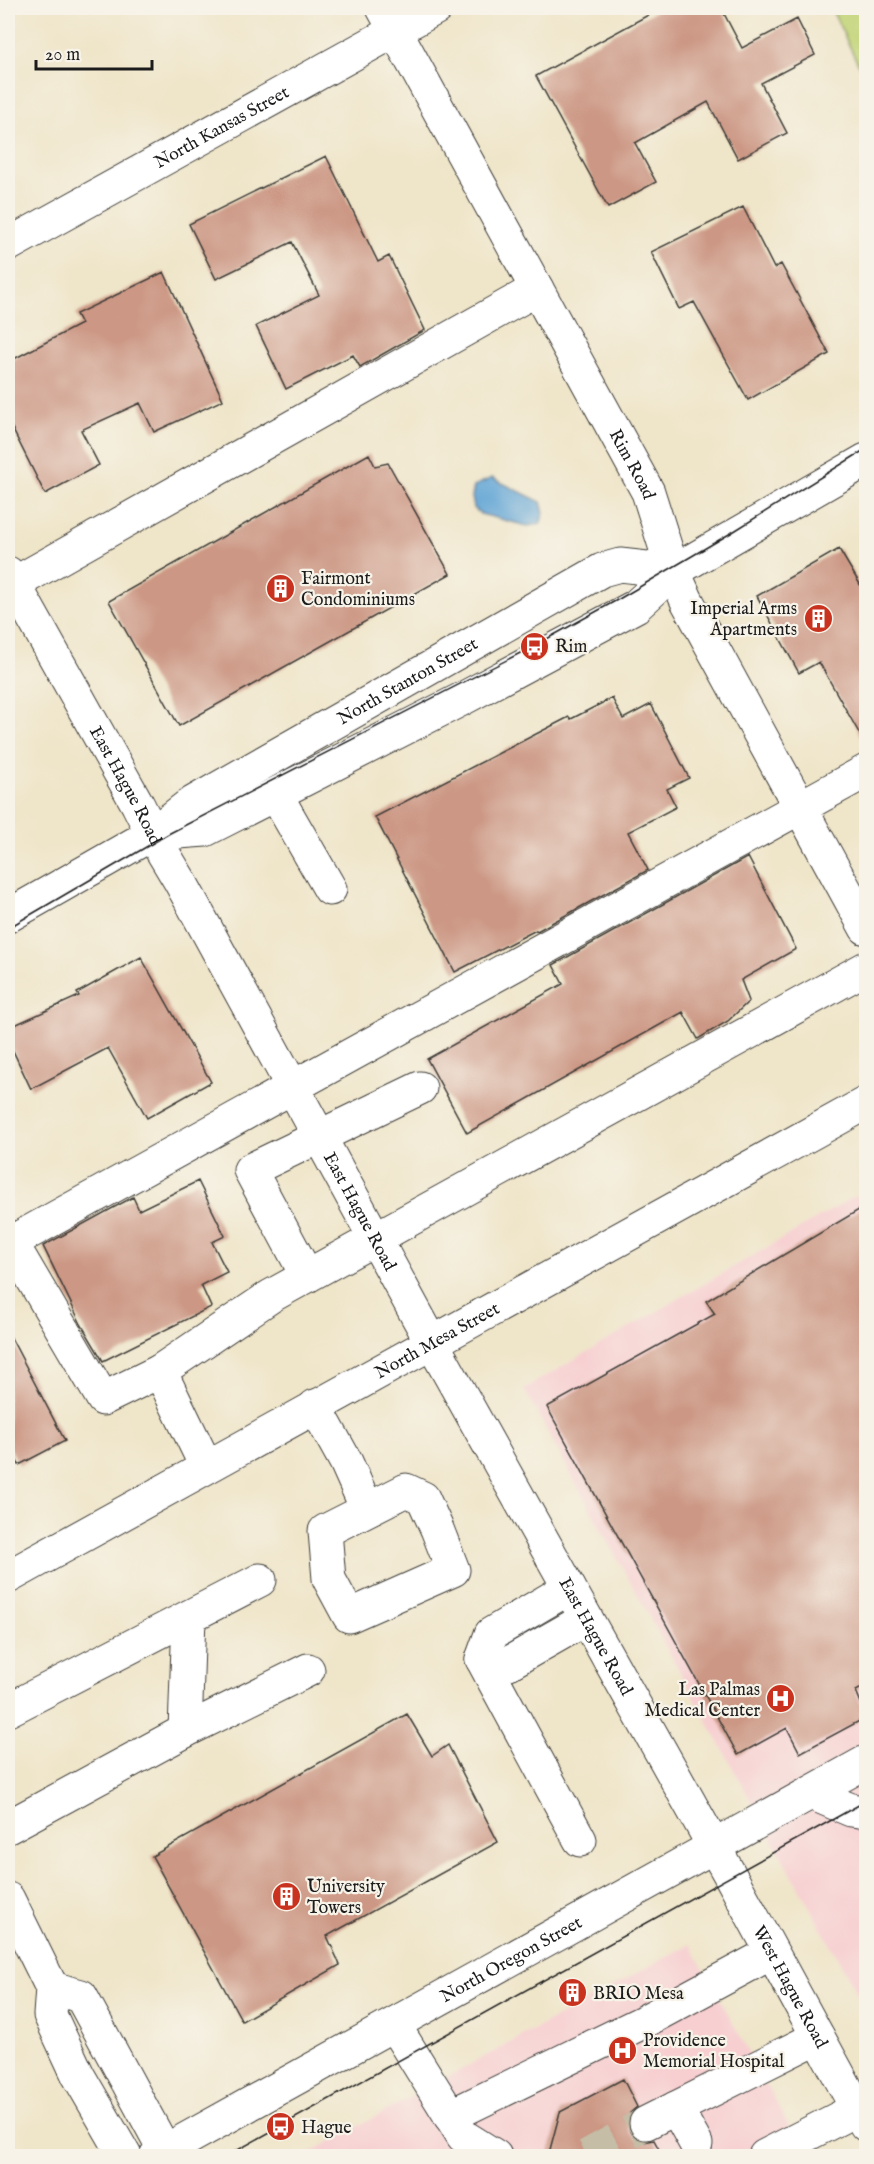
<svg xmlns="http://www.w3.org/2000/svg" width="874" height="2164" font-family="'IM FELL English',serif">
<style>
.built{fill:#f7cfd1}
.green{fill:#c1d476;stroke:#6e7849;stroke-width:1.5}
.water{fill:#61a4d5;stroke:#3e6078;stroke-width:1.5}
.building{fill:#cc9784}
.lines{fill:none;stroke-linecap:round;stroke-linejoin:round}
.minor-tunnel{stroke:#c5bda6;stroke-width:33;stroke-dasharray:33 16;stroke-linecap:butt}
.minor-casing{stroke:#3c3a36;stroke-width:35}
.major-casing{stroke:#3c3a36;stroke-width:35}
.minor{stroke:#fff;stroke-width:33}
.major{stroke:#fff;stroke-width:33}
.tram{stroke:#1c1c1c;stroke-width:1.5}
.labels{text-anchor:middle;stroke-width:4.5;stroke-linejoin:round;paint-order:stroke}
.street-label{font-size:18px;fill:#1c1c1c;stroke:#f7f3e8}
.poi-label{font-size:18px;fill:#1c1c1c;stroke:#f7f3e8;text-anchor:start}
</style>
<rect width="100%" height="100%" fill="#f7f3e8"/>
<filter id="ink" filterUnits="userSpaceOnUse"><feTurbulence type="fractalNoise" baseFrequency=".0167" numOctaves="2"/><feDisplacementMap in="SourceGraphic" scale="12" xChannelSelector="R" yChannelSelector="G"/><feConvolveMatrix kernelMatrix="1 2 1 2 8 2 1 2 1" color-interpolation-filters="sRGB"/></filter>
<filter id="wash" filterUnits="userSpaceOnUse"><feTurbulence type="fractalNoise" baseFrequency=".008" numOctaves="4" result="noise"/><feDisplacementMap in="SourceGraphic" scale="24" xChannelSelector="R" yChannelSelector="G"/><feGaussianBlur stdDeviation="1.35" result="paint"/><feColorMatrix in="noise" values="0 0 0 0 0 0 0 0 0 0 0 0 0 0 0 0 0 1.4 0 .05"/><feComposite in="paint" operator="in"/></filter>
<g filter="url(#wash)">
<rect width="100%" height="100%" fill="#efe5c9"/>
<path class="built" d="M866,1190V2009L524,1389Z
M690,1944L805,2156H304Z"/>
<path class="green" d="M831,8H866V80Z"/>
<path class="water" d="M492,478L541,502L544,513L540,524L527,526L481,514L474,508L472,497L474,486Z"/>
<g id="blocks">
<path class="building" d="M661,8H721L742,48L797,19L815,55L761,83L787,133L738,159L708,102L635,143L656,182L608,208L536,76Z
M326,156L378,262L389,256L425,330L360,367L353,355L286,389L256,326L319,295L292,242L216,279L189,224Z
M743,207L774,268L781,264L829,354L748,400L694,302L679,309L651,252Z
M164,272L223,400L154,432L140,403L81,430L99,465L45,494L8,420V362L81,324L76,314Z
M369,454L375,466L388,463L450,574L179,726L109,601Z
M839,549L867,596V747L819,662L799,673L757,596Z
M612,698L623,719L651,704L689,778L667,789L676,807L628,832L648,870L537,931L536,930L455,972L375,817L569,717L571,719Z
M748,857L796,949L741,980L749,1001L728,1021L698,1039L683,1012L467,1133L427,1059L563,984L553,965Z
M141,957L211,1082L147,1118L108,1048L31,1089L8,1040V1028L79,996L77,993Z
M198,1181L225,1236L212,1242L227,1272L201,1285L211,1307L103,1361L81,1324L43,1246L133,1197L139,1210Z
M867,1205V1685L856,1691L867,1717L800,1753L787,1728L738,1755L547,1407L715,1314L706,1301Z
M8,1332L65,1441L19,1465L8,1444Z
M407,1714L432,1756L448,1745L498,1842L327,1936L340,1965L242,2021L152,1856Z
M623,2079L637,2107L630,2113L627,2121L630,2132L636,2139L644,2142L654,2140L663,2157H548L560,2112Z"/>
</g>
</g>
<g filter="url(#ink)">
<use href="#blocks" fill-opacity="0" stroke="#3c3a36" stroke-width="1.5"/>
<g class="lines">
<path class="minor-tunnel" d="M587,2156L646,2123"/>
<defs>
<g id="minor">
<path id="s1" d="M383,8L648,492L672,568L687,601L866,928"/>
<path id="s2" d="M8,245L436,8"/>
<path id="s3" d="M8,573L138,805L156,841L180,881L431,1341L731,1877L866,2125"/>
<path d="M8,587L537,289"/>
<path d="M276,795L330,889"/>
<path d="M152,834L205,830L462,699L636,606L674,571L866,460"/>
<path id="s4" d="M8,916L152,834L189,805L602,570L620,565L674,571"/>
<path d="M11,1242L103,1399L160,1371L206,1466"/>
<path d="M8,1244L866,771"/>
<path d="M307,1276L250,1170L420,1088"/>
<path d="M160,1371L271,1296L866,968"/>
<path d="M315,1406L346,1462L367,1509"/>
<path d="M406,1490L423,1498L437,1529L453,1570L349,1616L329,1579L325,1531Z"/>
<path d="M569,1588L491,1634L482,1659L580,1840"/>
<path d="M482,1659L509,1663L586,1619"/>
<path d="M8,1710L260,1580"/>
<path d="M185,1731L189,1617"/>
<path d="M811,1793L851,1810L866,1812"/>
<path d="M8,1827L185,1731L308,1670"/>
<path d="M8,1899L52,1988L50,2015L78,2075L125,2156"/>
<path d="M52,1988L81,1996L165,2151"/>
<path d="M394,2025L463,2136L495,2156"/>
<path d="M676,2108L696,2144"/>
<path d="M450,2116L643,2022L771,1953"/>
<path d="M646,2123L818,2037"/>
<path id="s5" d="M156,2156L866,1762"/>
<path d="M765,2156L857,2109"/>
</g>
<g id="major">
<path id="s6" d="M8,1577L866,1103"/>
</g>
</defs>
<use href="#minor" class="minor-casing"/>
<use href="#major" class="major-casing"/>
<use href="#minor" class="minor"/>
<use href="#major" class="major"/>
<path class="tram" d="M8,928L170,833L534,646L619,599L731,533L866,449
M227,2156L866,1801"/>
</g>
</g>
<defs>
<symbol id="building-disc" viewBox="-11 -11 22 22"><circle r="9.5" fill="#c8321e" stroke="#f7f3e8"/><path d="M-4-6H4V6H1V3H-1V6H-4ZM-2.5-4.3h1.7v1.8h-1.7ZM.8-4.3h1.7v1.8H.8ZM-2.5-1h1.7V.8h-1.7ZM.8-1h1.7V.8H.8Z" fill="#fff"/></symbol>
<symbol id="bus-disc" viewBox="-11 -11 22 22"><circle r="9.5" fill="#c8321e" stroke="#f7f3e8"/><path d="M-5-6H5V4H4V6H2V4H-2V6H-4V4H-5ZM-3.5-4V0h7V-4ZM-3.5 1.2v1.5H-2V1.2ZM2 1.2v1.5H3.5V1.2Z" fill="#fff"/></symbol>
<symbol id="hospital-disc" viewBox="-11 -11 22 22"><circle r="9.5" fill="#c8321e" stroke="#f7f3e8"/><path d="M-5-5h3v3.5h4V-5h3V5h-3V1.5h-4V5h-3Z" fill="#fff"/></symbol>
</defs>
<g fill-rule="evenodd">
<use href="#building-disc" x="264" y="572" width="33" height="33"/>
<use href="#building-disc" x="802" y="602" width="33" height="33"/>
<use href="#bus-disc" x="518" y="630" width="33" height="33"/>
<use href="#hospital-disc" x="764" y="1682" width="33" height="33"/>
<use href="#building-disc" x="270" y="1880" width="33" height="33"/>
<use href="#building-disc" x="556" y="1976" width="33" height="33"/>
<use href="#hospital-disc" x="606" y="2034" width="33" height="33"/>
<use href="#bus-disc" x="264" y="2110" width="33" height="33"/>
</g>
<g class="labels">
<g class="street-label">
<text dy="6" stroke="none"><textPath href="#s2" startOffset="244">North Kansas Street</textPath></text>
<text dy="6" stroke="none"><textPath href="#s1" startOffset="520">Rim Road</textPath></text>
<text dy="6" stroke="none"><textPath href="#s4" startOffset="464">North Stanton Street</textPath></text>
<text dy="6" stroke="none"><textPath href="#s3" startOffset="243">East Hague Road</textPath></text>
<text dy="6" stroke="none"><textPath href="#s3" startOffset="729">East Hague Road</textPath></text>
<text dy="6" stroke="none"><textPath href="#s6" startOffset="490">North Mesa Street</textPath></text>
<text dy="6" stroke="none"><textPath href="#s3" startOffset="1215">East Hague Road</textPath></text>
<text dy="6" stroke="none"><textPath href="#s5" startOffset="406">North Oregon Street</textPath></text>
<text dy="6" stroke="none"><textPath href="#s3" startOffset="1616">West Hague Road</textPath></text>
</g>
<g class="poi-label">
<text x="301" y="584">Fairmont<tspan x="301" dy="21">Condominiums</tspan></text>
<text x="797" y="614" text-anchor="end">Imperial Arms<tspan x="797" dy="21">Apartments</tspan></text>
<text x="555" y="652">Rim</text>
<text x="760" y="1695" text-anchor="end">Las Palmas<tspan x="760" dy="21">Medical Center</tspan></text>
<text x="307" y="1892">University<tspan x="307" dy="21">Towers</tspan></text>
<text x="593" y="1999">BRIO Mesa</text>
<text x="643" y="2046">Providence<tspan x="643" dy="21">Memorial Hospital</tspan></text>
<text x="301" y="2133">Hague</text>
</g>
</g>
<rect width="874" height="2164" fill="none" stroke="#f7f3e8" stroke-width="30"/>
<path d="M36 60v9h116v-9" fill="none" stroke="#1c1c1c" stroke-width="3"/>
<text x="45" y="60" font-size="18" fill="#1c1c1c" stroke="#f7f3e8" stroke-width="4.5" paint-order="stroke">20 m</text>
</svg>
